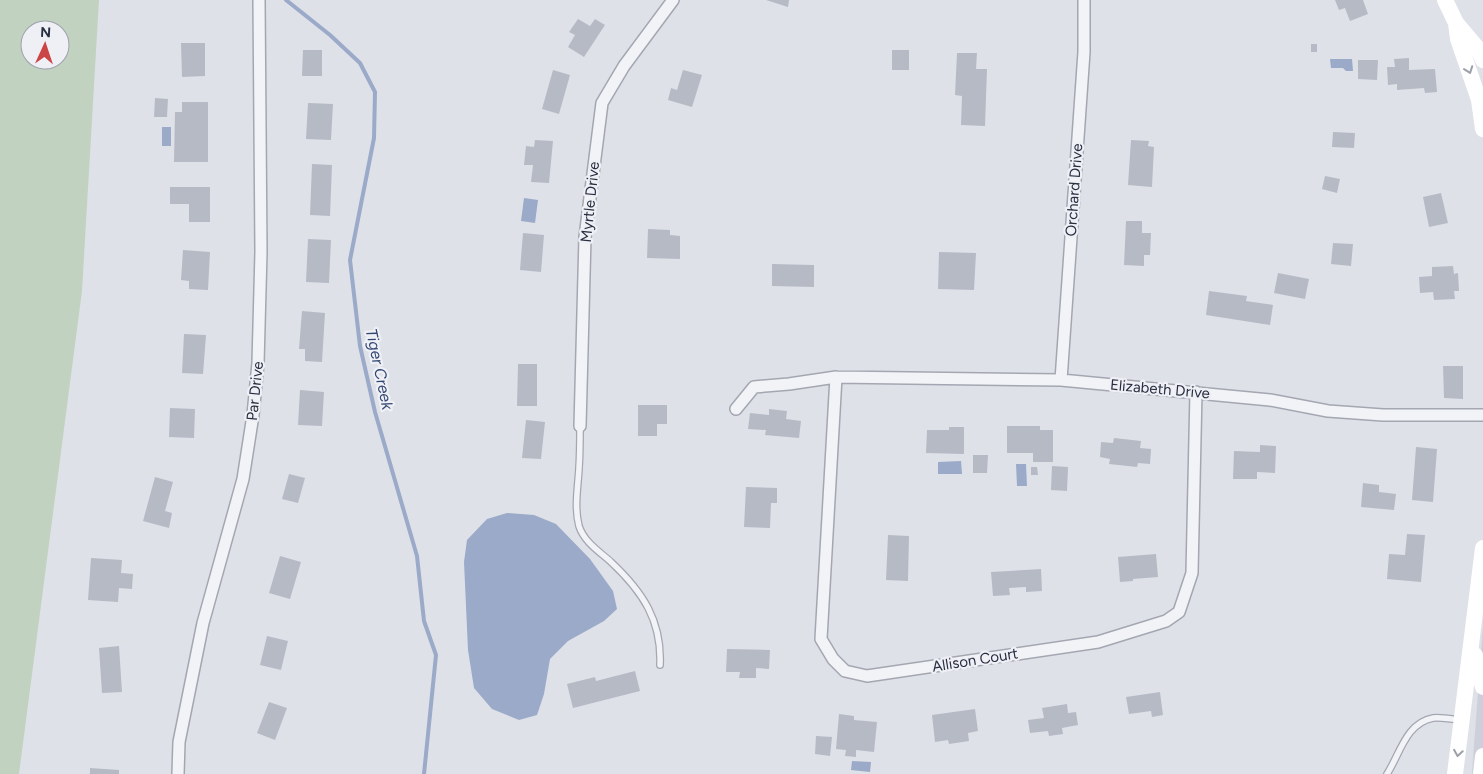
<svg xmlns="http://www.w3.org/2000/svg" width="1483" height="774" font-family="Figtree,sans-serif">
<style>
.built{fill:#cdd0da}
.green{fill:#c2d2c0;fill-rule:evenodd}
.water{fill:#9aaac8}
.lines{fill:none;stroke-linecap:round;stroke-linejoin:round}
.stream{stroke:#9aaac8;stroke-width:4}
.building{fill:#b6bac5}
.lane-casing{stroke:#a4a7b2;stroke-width:8}
.street-casing{stroke:#a4a7b2;stroke-width:14}
.lane{stroke:#f2f3f6;stroke-width:5.5}
.street{stroke:#f2f3f6;stroke-width:11}
.secondary{stroke:#fff;stroke-width:16}
.oneway{stroke:#9ea0a9}
.labels{text-anchor:middle;stroke-width:4.5;stroke-linejoin:round;paint-order:stroke}
.street-label{font-size:15px;fill:#282d3f;stroke:#eef0f6}
.water-label{font-size:16px;font-style:italic;fill:#334672;stroke:#eef0f6}
</style>
<rect width="100%" height="100%" fill="#dfe1e8"/>
<path class="built" d="M1483,626V774H1472L1474,745Z"/>
<path class="green" d="M0,0H99L82,291L19,774H0ZM30,30H60V60H30Z"/>
<path class="water" d="M1330,59H1352L1353,71H1346L1343,68H1331Z
M162,127H171V146H162Z
M524,198L538,200L535,223L521,221Z
M961,461L962,474H938V462Z
M1016,464H1026L1027,486H1017Z
M507,513L534,515L556,524L590,559L613,591L617,609L604,621L568,641L550,659L544,694L537,715L519,720L492,709L474,688L468,650L464,562L467,540L487,519Z
M852,761L871,762L870,772L851,770Z"/>
<g class="lines">
<path class="stream" d="M286,0L330,35L360,63L375,92L374,138L350,260L360,346L375,412L417,556L424,621L436,655L424,774"/>
</g>
<path class="building" d="M766,0H789L788,7Z
M1335,0H1363L1368,14L1350,21L1345,8L1339,10Z
M578,19L590,26L595,19L605,25L584,57L568,47L575,35L569,32Z
M181,43H205V76L182,77Z
M1311,44H1317V52H1311Z
M303,50H322V76H302Z
M892,50H909V70H892Z
M957,53H977L976,69H987L985,126L961,125L962,96L955,95Z
M1409,58V70L1435,69L1437,92L1425,93L1424,88L1397,90V84L1388,85L1387,67H1395L1394,59Z
M1358,60H1378L1377,80L1358,79Z
M553,70L570,75L559,114L542,109Z
M683,70L702,75L692,107L668,100L671,88L677,90Z
M155,98L168,99L167,117H154Z
M182,102H208V162H174L175,112H182Z
M308,103L333,104L331,140L306,139Z
M1333,132L1355,133L1354,148L1332,147Z
M535,140L553,141L549,183L531,182L533,165H524L526,146L534,147Z
M1131,140L1149,141L1148,146L1154,147L1152,187L1128,185Z
M312,164L332,165L330,216L310,215Z
M1325,176L1340,179L1337,193L1322,189Z
M170,187H210V222H189V204H170Z
M1441,193L1448,223L1429,227L1423,197Z
M1126,221H1142V233H1151L1150,255H1144V266L1124,265Z
M648,229L670,230V235L680,236V259L647,258Z
M523,233L544,235L541,272L520,270Z
M308,239L331,240L329,283L306,282Z
M1333,243L1353,244L1351,266L1331,264Z
M183,250L210,252L208,290L189,289V281L181,280Z
M939,252L976,253L974,290L938,289Z
M772,264L814,265V287L772,286Z
M1453,266L1454,274L1458,273L1459,291H1454L1455,299L1434,300L1433,292L1420,293L1419,277L1432,276V267Z
M1278,273L1309,279L1305,299L1274,293Z
M1209,291L1247,296L1246,301L1273,305L1270,325L1206,315Z
M302,311L325,313L322,362L305,361V349H299Z
M184,334L206,335L203,374L182,373Z
M518,364H537V406H517Z
M1443,366H1463V399L1444,398Z
M300,390L324,392L322,426L298,425Z
M638,405H667V424H657V436H638Z
M170,408L195,409L194,438L169,437Z
M769,409L787,411L786,419L801,421L799,438L765,435L766,430L748,429L750,413L769,415Z
M526,420L545,422L541,459L522,458Z
M1007,426H1040V430H1053V462H1033V453H1007Z
M949,427H964V454L926,453L927,430H949Z
M1114,438L1141,441L1140,448L1151,449L1150,464L1138,463L1137,467L1109,464L1110,459L1100,457L1101,442L1113,443Z
M1260,445L1276,446L1275,473L1257,472V479H1233L1234,451L1260,452Z
M1416,447L1437,449L1433,502L1412,500Z
M973,455H988L987,473H973Z
M1052,466L1068,467L1067,491L1051,490Z
M1031,467H1037L1038,475H1031Z
M289,474L305,478L298,503L282,499Z
M155,477L173,482L165,511L172,513L169,528L143,521Z
M1363,483L1379,485V492L1396,494L1394,510L1361,507Z
M746,487L777,488V503H771L770,528L744,527Z
M1407,534L1425,535L1421,582L1387,579L1389,554L1405,555Z
M888,535L909,536L908,581L886,580Z
M1156,554L1158,577L1133,579V581L1120,582L1118,557Z
M280,556L301,562L290,599L269,593Z
M91,558L122,560L121,573L133,574L132,589L119,588L118,602L88,600Z
M1041,569L1042,591L1026,592V587L1009,588L1010,595L993,596L991,572Z
M267,636L288,641L281,670L260,665Z
M119,646L122,692L102,693L99,648Z
M727,649L770,650L769,669L756,668V678H739L740,672H726Z
M635,671L640,691L573,708L567,684L595,677L596,681Z
M1160,692L1163,715L1152,717L1151,711L1129,714L1126,697Z
M269,702L287,708L275,740L257,733Z
M1067,704L1068,713L1076,712L1078,725L1062,728L1063,734L1049,736L1048,731L1030,733L1028,720L1044,718L1042,708Z
M975,709L978,731L968,733L969,741L949,744L948,740L935,742L932,715Z
M839,714L854,716V720L877,722L874,752L856,750V757L845,756L846,750L836,749Z
M816,736L832,737L830,756L815,754Z
M90,768L119,770V774H90Z"/>
<g class="lines">
<defs>
<path id="lane" d="M580,426C580,440 580,454 579,468C578,487 574,507 579,526C584,542 600,552 611,562C643,592 662,621 660,665
M1387,774C1400,754 1406,723 1433,718C1441,717 1452,719 1460,720"/>
<path id="street" d="M836,377L821,639L833,659L845,671L867,676L1098,642L1166,621L1179,612L1192,573L1196,392
M1061,380L1084,52V0
M736,409L754,387L789,384L836,377L1061,380L1270,400L1328,411L1383,415H1483
M580,426L585,237L602,103L624,66L673,0
M178,774L179,742L203,623L243,479L253,415L258,363L261,252L259,0"/>
</defs>
<use href="#lane" class="lane-casing"/>
<use href="#street" class="street-casing"/>
<use href="#lane" class="lane"/>
<use href="#street" class="street"/>
<path class="secondary" d="M1445,0L1456,23L1478,49L1483,60
M1456,23L1458,39L1479,100L1483,129
M1475,655L1483,687
M1455,774L1483,548
M1481,774L1483,756"/>
</g>
<defs><path id="oneway-chevron" d="M-2-3.5L2.5 0L-2 3.5" fill="none" stroke-width="1.6" stroke-linecap="round" stroke-linejoin="round" transform="scale(1.25)"/></defs>
<g class="oneway">
<use href="#oneway-chevron" transform="translate(1469 70) rotate(70)"/>
<use href="#oneway-chevron" transform="translate(1458 753) rotate(99)"/>
</g>
<g class="labels">
<g class="street-label">
<text transform="translate(1074 190) rotate(-86)" y="5">Orchard Drive</text>
<text transform="translate(590 202) rotate(-84)" y="5">Myrtle Drive</text>
<text transform="translate(1160 389) rotate(5)" y="5">Elizabeth Drive</text>
<text transform="translate(255 391) rotate(-84)" y="5">Par Drive</text>
<text transform="translate(975 660) rotate(-9)" y="5">Allison Court</text>
</g>
<g class="water-label">
<text transform="translate(380 369) rotate(78)" y="6">Tiger Creek</text>
</g>
</g>
<g transform="translate(45 45) rotate(3)"><circle r="24" fill="#eef0f6" stroke="#9fa2ad"/>
<path d="M0-4L9 19L0 12L-9 19Z" fill="#cc4546"/>
<text y="-8" font-size="14" font-weight="bold" text-anchor="middle" fill="#282d3f">N</text>
</g>
</svg>
